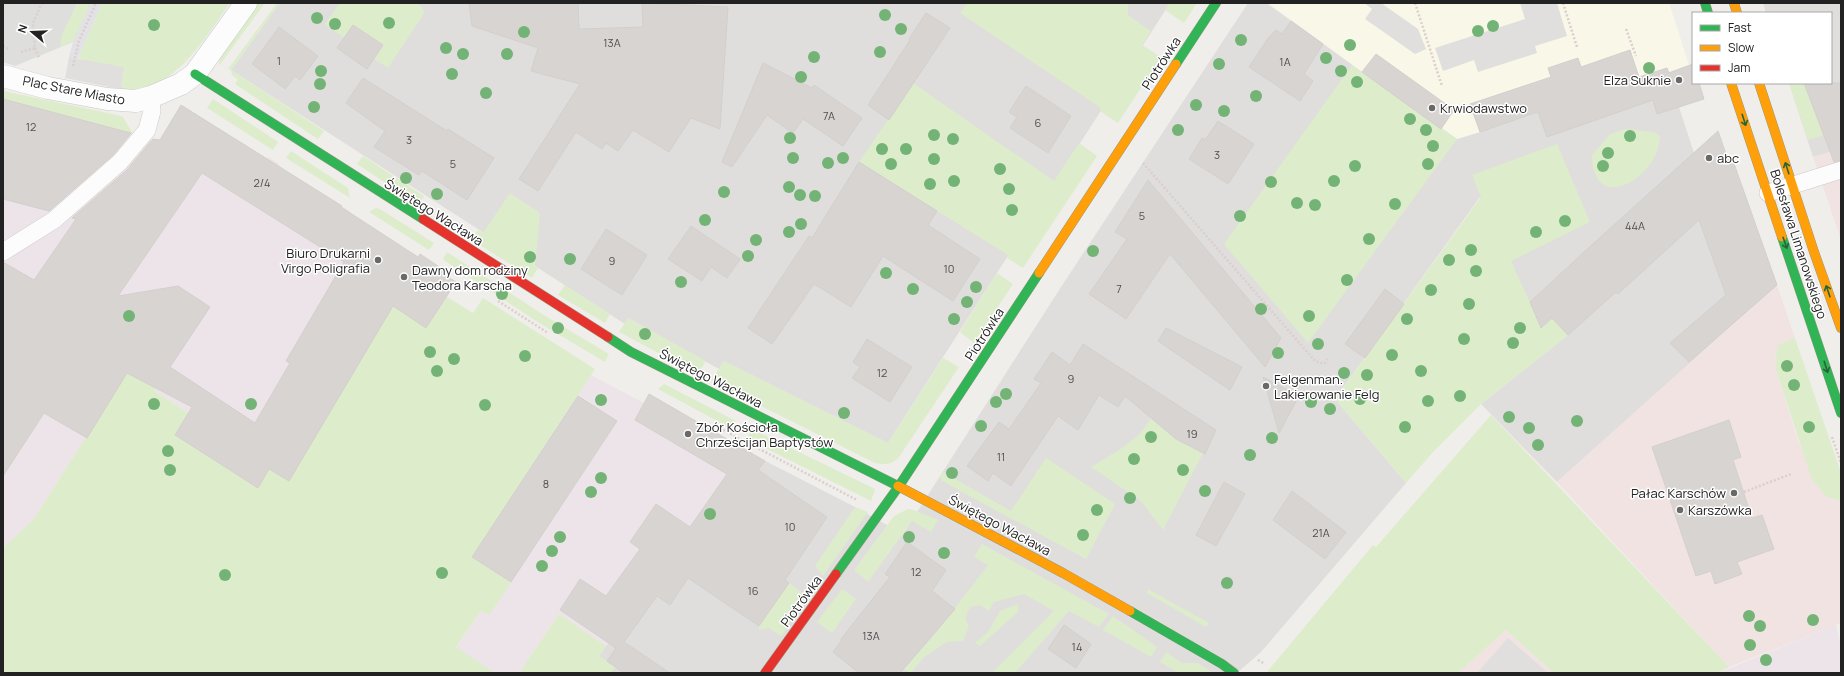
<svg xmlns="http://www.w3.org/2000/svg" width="1844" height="676" font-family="Manrope,sans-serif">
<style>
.residential{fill:#dfdedc}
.commercial{fill:#f1e3e1}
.industrial{fill:#ede4e9}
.education{fill:#f8f7e8}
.religious{fill:#dededc}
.grass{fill:#ddeccb}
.parking{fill:#e0dfde}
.plaza{fill:#e2e1e5}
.building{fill:#d7d4d2;stroke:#d3d0cc;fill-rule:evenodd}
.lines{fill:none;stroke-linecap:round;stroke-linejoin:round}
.lane-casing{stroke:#c9c8c7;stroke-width:18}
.street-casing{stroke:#c9c8c7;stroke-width:23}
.fast-casing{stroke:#999a82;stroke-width:10}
.slow-casing{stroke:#999a82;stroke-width:10}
.jam-casing{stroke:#999a82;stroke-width:10}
.path{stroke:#dccecd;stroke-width:2.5;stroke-dasharray:2 2;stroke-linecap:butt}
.lane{stroke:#fdfcfc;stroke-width:17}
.street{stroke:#fdfcfc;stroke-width:22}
.fast{stroke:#30b455;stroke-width:9}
.slow{stroke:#ff9f0a;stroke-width:9}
.jam{stroke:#e5322d;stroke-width:9}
.tree{fill:#73b476}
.oneway{stroke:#286439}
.poi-dot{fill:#6a6968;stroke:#fff;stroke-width:1.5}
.labels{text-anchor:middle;stroke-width:3;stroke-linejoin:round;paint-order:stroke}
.number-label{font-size:11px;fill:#4f4e4e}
.street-label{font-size:13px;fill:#222;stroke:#fff}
.poi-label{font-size:13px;fill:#222;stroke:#fff;text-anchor:start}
</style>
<rect width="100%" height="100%" fill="#f0eeeb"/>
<path class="residential" d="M280,3H1170L888,443L724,361L719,369L628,318L625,324L231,70Z
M1248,3H1266L1457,139L1480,132L1667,68L1669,72L1693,64V83H1699L1704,99L1679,107L1694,153L1728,160L1732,158L1777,285L1557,482L1481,404L1568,335L1541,328L1480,197L1335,399L1406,483L1261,652L1237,673H587L744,450L855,507L903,534L1061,287Z
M1763,3H1841V149L1813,157L1789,83H1831V13H1766Z"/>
<path class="commercial" d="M1841,149V240L1813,157Z
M1777,285L1795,338L1781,343L1776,352L1775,367L1798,441L1827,497L1841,501V623L1729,667L1557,482Z
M1506,630L1554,673H1458Z"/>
<path class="industrial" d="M3,99L133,134L158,143L181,105L267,158L269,157L279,164V166L342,206L368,225L342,265L377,288L258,488L175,435L189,413L154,391L155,388L127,373L33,520L3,548Z
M591,375L644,403L650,394L728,440L742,452L606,646L559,614L519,673H495L456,648L481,611L489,615L472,557Z
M1836,625L1841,645V673H1718Z"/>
<path class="education" d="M1268,3H1669L1689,65L1669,72L1667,68L1480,132L1457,139L1362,72Z"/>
<path class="religious" d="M3,3H91L73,42L15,66L3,62Z"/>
<path class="grass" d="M77,3H91L73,42L60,47L62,34Z
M102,3H230C203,40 176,91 124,90L121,84L89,61L78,58Z
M257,3H265L219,66L220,56L223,49Z
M277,3H280L231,70L324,131L318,139L235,84L238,80L232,75L231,70L228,69Z
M340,3H418L425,12L388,68L374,59L383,45L353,25L344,38L325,24Z
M967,3H1128V15L1151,31L1142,45L1161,57L1118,123L1100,111L1101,108L960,13Z
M1170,3H1197L1184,23L1165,10Z
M1352,65L1457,139L1308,343L1224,244Z
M913,83L1054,181L1079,143L1097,156L1023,268L1007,258L1008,255L859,162Z
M1789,83H1804L1824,135L1808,140Z
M3,91L117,115L123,117L133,134L3,99Z
M213,99L278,142L273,150L207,108Z
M1626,129L1654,132L1660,136C1659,179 1592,216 1592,155L1610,134Z
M1557,144L1590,222L1511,261L1541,327L1552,318L1568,335L1481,404L1433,452L1406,483L1335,399L1481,197L1472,175Z
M291,151L348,188L350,198L286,158Z
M363,156L424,196L419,205L357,164Z
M510,193L540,213L535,267L538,268L532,278L472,240L478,230L483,233Z
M376,208L380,209L434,243L429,250L369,212Z
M447,252L542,314L609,354L605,362L536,321L445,261L443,259Z
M997,273L1013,284L974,343L960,332Z
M565,285L610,314L605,323L558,295Z
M447,297L473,313L483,298L595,369L472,557L511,583L489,615L481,611L456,647L495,673H3V548L33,520L127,373L156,388L154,391L189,413L175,435L258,488L269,469L388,303L426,328Z
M628,318L706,361L698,374L619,332Z
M1795,338L1841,473V501L1827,497L1812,480L1775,367L1777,347L1781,343Z
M943,358L959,367L899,457C892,465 885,465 875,463L711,381L724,361L888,443Z
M664,384L736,421L732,429L658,389Z
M1491,415L1729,667L1718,673H1554L1506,630L1458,673H1266L1373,545L1376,547Z
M1151,418L1176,439L1203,453L1163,530L1141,501L1091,467L1122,448L1140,434Z
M752,429L875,489L871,501L747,439Z
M1046,458L1115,504L1086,559L942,481L940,477L943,472L1011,511Z
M855,507L868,512L823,576L815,566Z
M908,509L914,510L938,520L931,532L912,521L868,582L854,570L894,516Z
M982,544L1109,614L1099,627L1069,611L1015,673H992L1054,611L1024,594L994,602L989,611L980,605L970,607L965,618L969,626L963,641L947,642L924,657L911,673L904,669L935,634L988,565L974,557Z
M789,583L808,597L781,636L769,628L759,630V626Z
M842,589L856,599L832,633L817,622Z
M1148,589L1209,623L1206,627L1147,593Z
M1018,604V612L980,646L975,643L988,632L1000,611Z
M559,614L606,646L599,656L615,667L611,673H519Z
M1113,616L1157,647L1151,657L1103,630Z
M1166,652L1182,663H1198L1213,673H1179L1160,662Z"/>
<path class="parking" d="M1364,3H1381L1418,29L1426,49L1415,54L1365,19L1372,9Z
M1520,3H1557L1567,36L1535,46L1537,53L1478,72L1474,60L1443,71L1435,48L1525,19Z
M69,57L124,67L121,84L124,90L65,78Z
M1508,638L1548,673H1477Z"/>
<path class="plaza" d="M91,3H102L78,58L69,57L73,42Z"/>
<path class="building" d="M469,3H578L579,29L643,27L642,3L728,7L720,129L691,118L669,152L633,130L618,151L606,143L602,149L576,132L538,191L519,179L580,84L531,71L538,48L472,26Z
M926,13L950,28L889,120L868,105L910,40L909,39Z
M1291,21L1323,44L1304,74L1313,81L1300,101L1249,67L1269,37L1276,30L1282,34Z
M353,25L383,45L367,69L337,48Z
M279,27L318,56L300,80L295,76L285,89L252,64Z
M1630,50L1639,77L1667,68L1669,73L1693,64V83H1699L1704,99L1657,114L1653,100L1547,137L1538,112L1480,132L1470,104L1551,77L1548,68L1578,58L1581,67Z
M1376,54L1454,110L1441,129L1362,72Z
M763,63L812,88L814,85L862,118L843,146L803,119L793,133L767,115L732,167L722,162Z
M363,78L447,131L448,129L494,158L467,200L422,171L419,175L374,147L385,131L346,103Z
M1804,83H1841V160L1834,162Z
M1026,86L1071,116L1048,153L1010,128L1017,117L1009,112Z
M3,99L108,127L131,133L113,155L49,211L3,199Z
M181,105L342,206L341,207L418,257L420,254L444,270L442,273L456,282L426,328L393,306L289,481L269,469L258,488L175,435L192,407L127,373L87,438L44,413L3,476V262L34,280L76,219L72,218L127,170L153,139L160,140ZM202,173L344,262L286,361L290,363L255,423L170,367L210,307L178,286L118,296Z
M1218,121L1254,144L1228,184L1189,159L1202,138L1205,140Z
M1718,131L1728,160L1732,158L1777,285L1689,362L1670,343L1726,295L1699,220L1618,294L1616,292L1568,335L1552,318L1541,328L1530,302L1584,252Z
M859,162L937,211L928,225L980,259L953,301L883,256L851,307L814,284L772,344L748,328L809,236L812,238Z
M1148,180L1281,338L1265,367L1170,254L1126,319L1089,294L1127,239L1115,232Z
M691,226L740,259L727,278L711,267L702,281L668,259Z
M606,229L647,255L622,295L581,269Z
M1385,289L1404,304L1365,358L1345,344Z
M1166,328L1242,367L1230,390L1158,341Z
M867,339L912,367L890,402L852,378L860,367L853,362Z
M1083,344L1216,430L1205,454L1176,439L1125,396L1118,407L1099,395L1078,430L1058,416L1011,486L993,473L988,481L967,466L999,422L1009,429L1041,383L1034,379L1052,352L1070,365Z
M1263,377L1299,396L1279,433Z
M649,394L765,461L758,470L827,517L785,580L789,583L759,626L688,578L670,605L657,596L624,642L670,673H624L607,661L616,648L560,610L580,579L606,596L640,549L630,542L656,504L690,527L727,474L635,420Z
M578,396L617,421L511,582L472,557Z
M1729,420L1741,457L1733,460L1752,518L1762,515L1774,549L1737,562L1742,574L1715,584L1711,571L1696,576L1652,447Z
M1224,482L1245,494L1216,546L1196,535Z
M1292,491L1346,532L1325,559L1273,520Z
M907,542L946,570L932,591L955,609L900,673H859L833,652L842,640L841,639L890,577L885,574Z
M1064,625L1091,644L1076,668L1048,649Z"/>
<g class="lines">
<defs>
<path id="lane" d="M1768,193L1841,170
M3,252L54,220L120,162L147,130L152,111L151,97"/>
<path id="street" d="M3,76L48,88L107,99L136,101L151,97L181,84L195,74L246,3"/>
<path id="fast" d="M1705,3L1708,13
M1176,64L1216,3
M195,74L423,219
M1782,237L1841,413
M608,337L631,352L898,486
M836,574L899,486L1039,273
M1130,611L1222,664L1234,673"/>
<path id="slow" d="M1734,3L1737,13
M1731,83L1782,237
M1759,83L1814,252L1841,328
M1039,273L1176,64
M898,486L1063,573L1130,611"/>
<path id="jam" d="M423,219L608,337
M765,673L836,574"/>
</defs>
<use href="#lane" class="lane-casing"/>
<use href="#street" class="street-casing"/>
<use href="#fast" class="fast-casing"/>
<use href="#slow" class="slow-casing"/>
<use href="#jam" class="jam-casing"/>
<path class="path" d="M1415,3L1442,86
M1563,3L1577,47
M1626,29L1636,56
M3,46L9,49
M35,48L39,58
M21,52L35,48L33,23L42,3
M73,66L79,41L96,3
M1143,163L1315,361L1320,363H1325L1328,359
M498,301L548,333
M723,430L857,500
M1832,437L1841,463
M1744,492L1791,474
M1258,660L1265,664"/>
<use href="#lane" class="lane"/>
<use href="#street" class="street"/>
<use href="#fast" class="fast"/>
<use href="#slow" class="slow"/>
<use href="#jam" class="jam"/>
</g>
<g class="tree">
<circle cx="885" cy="15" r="6"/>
<circle cx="317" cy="18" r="6"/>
<circle cx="389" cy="23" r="6"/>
<circle cx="335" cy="24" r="6"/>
<circle cx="154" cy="25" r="6"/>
<circle cx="1493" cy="26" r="6"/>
<circle cx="901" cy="29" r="6"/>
<circle cx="1478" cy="31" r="6"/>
<circle cx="524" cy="32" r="6"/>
<circle cx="1241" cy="40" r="6"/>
<circle cx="1350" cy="45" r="6"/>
<circle cx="446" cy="48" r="6"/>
<circle cx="880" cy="52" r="6"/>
<circle cx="463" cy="54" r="6"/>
<circle cx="507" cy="54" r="6"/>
<circle cx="814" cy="57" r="6"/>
<circle cx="1326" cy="58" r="6"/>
<circle cx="1219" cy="64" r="6"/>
<circle cx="1649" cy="68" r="6"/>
<circle cx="321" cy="71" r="6"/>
<circle cx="1341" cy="71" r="6"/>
<circle cx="452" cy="74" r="6"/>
<circle cx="801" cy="77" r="6"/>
<circle cx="1357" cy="82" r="6"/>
<circle cx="320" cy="84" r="6"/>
<circle cx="486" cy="93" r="6"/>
<circle cx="1256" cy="96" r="6"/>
<circle cx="1196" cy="105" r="6"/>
<circle cx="314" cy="107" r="6"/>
<circle cx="1224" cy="111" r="6"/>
<circle cx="1410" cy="119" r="6"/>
<circle cx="1178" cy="130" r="6"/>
<circle cx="1426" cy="130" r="6"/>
<circle cx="934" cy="135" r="6"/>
<circle cx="1630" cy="136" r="6"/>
<circle cx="790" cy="138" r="6"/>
<circle cx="953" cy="139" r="6"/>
<circle cx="1433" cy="146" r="6"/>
<circle cx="882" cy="149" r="6"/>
<circle cx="906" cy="149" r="6"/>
<circle cx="1608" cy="153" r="6"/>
<circle cx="793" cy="158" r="6"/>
<circle cx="843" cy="158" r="6"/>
<circle cx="934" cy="159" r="6"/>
<circle cx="828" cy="163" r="6"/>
<circle cx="891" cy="164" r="6"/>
<circle cx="1428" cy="164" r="6"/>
<circle cx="1355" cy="166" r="6"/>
<circle cx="1603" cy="166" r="6"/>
<circle cx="1000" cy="169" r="6"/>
<circle cx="406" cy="178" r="6"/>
<circle cx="954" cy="181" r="6"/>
<circle cx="1334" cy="181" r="6"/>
<circle cx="1271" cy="182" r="6"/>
<circle cx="930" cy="184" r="6"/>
<circle cx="789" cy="187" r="6"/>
<circle cx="1009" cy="189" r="6"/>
<circle cx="724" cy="192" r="6"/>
<circle cx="437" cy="194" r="6"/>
<circle cx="800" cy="195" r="6"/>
<circle cx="815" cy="196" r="6"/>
<circle cx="1297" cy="203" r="6"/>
<circle cx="1395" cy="204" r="6"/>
<circle cx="1315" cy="205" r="6"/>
<circle cx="1012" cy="210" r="6"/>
<circle cx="1240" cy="216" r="6"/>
<circle cx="705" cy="220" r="6"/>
<circle cx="1565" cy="221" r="6"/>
<circle cx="801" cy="224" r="6"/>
<circle cx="789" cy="232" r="6"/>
<circle cx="1536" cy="232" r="6"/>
<circle cx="1369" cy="239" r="6"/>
<circle cx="756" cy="240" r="6"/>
<circle cx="1471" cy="250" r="6"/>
<circle cx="1093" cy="251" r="6"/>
<circle cx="748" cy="256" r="6"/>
<circle cx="530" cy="257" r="6"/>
<circle cx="570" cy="259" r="6"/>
<circle cx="1449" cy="260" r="6"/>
<circle cx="1476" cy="271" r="6"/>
<circle cx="886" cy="273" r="6"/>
<circle cx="1347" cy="280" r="6"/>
<circle cx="681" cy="282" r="6"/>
<circle cx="976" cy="287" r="6"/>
<circle cx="913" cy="289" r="6"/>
<circle cx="1431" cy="290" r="6"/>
<circle cx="502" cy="294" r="6"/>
<circle cx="967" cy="302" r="6"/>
<circle cx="1469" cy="304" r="6"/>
<circle cx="1261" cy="309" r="6"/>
<circle cx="129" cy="316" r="6"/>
<circle cx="1309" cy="316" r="6"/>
<circle cx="954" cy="319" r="6"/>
<circle cx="1407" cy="319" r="6"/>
<circle cx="558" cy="328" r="6"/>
<circle cx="1520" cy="328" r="6"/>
<circle cx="645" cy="334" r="6"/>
<circle cx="1464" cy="339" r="6"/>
<circle cx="1513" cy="343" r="6"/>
<circle cx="1318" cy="344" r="6"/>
<circle cx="430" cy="352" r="6"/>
<circle cx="1278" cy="353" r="6"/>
<circle cx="1392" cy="355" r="6"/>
<circle cx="525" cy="356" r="6"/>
<circle cx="454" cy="359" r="6"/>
<circle cx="1787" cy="366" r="6"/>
<circle cx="437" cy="371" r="6"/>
<circle cx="1421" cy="371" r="6"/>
<circle cx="1344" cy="373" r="6"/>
<circle cx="1367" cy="375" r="6"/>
<circle cx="1794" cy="385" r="6"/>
<circle cx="1006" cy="394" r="6"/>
<circle cx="1460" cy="396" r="6"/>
<circle cx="1360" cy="399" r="6"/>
<circle cx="601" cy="400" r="6"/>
<circle cx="1428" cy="401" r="6"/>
<circle cx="996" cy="402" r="6"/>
<circle cx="1311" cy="402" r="6"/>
<circle cx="154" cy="404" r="6"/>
<circle cx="251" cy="404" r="6"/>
<circle cx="485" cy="405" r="6"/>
<circle cx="1330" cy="409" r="6"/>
<circle cx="844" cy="413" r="6"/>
<circle cx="1509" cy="417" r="6"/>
<circle cx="1577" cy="421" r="6"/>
<circle cx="981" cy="426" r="6"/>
<circle cx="1405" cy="427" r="6"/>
<circle cx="1809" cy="427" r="6"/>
<circle cx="1529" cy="428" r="6"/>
<circle cx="1151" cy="437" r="6"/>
<circle cx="1272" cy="438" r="6"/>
<circle cx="1538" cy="445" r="6"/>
<circle cx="168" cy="451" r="6"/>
<circle cx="1250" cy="455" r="6"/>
<circle cx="1134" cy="459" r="6"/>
<circle cx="170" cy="470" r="6"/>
<circle cx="1183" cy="470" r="6"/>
<circle cx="952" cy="473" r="6"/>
<circle cx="601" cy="478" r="6"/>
<circle cx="1205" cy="491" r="6"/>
<circle cx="591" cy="492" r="6"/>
<circle cx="1130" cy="498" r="6"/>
<circle cx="1097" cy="510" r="6"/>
<circle cx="710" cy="514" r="6"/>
<circle cx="1083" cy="535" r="6"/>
<circle cx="560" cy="537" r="6"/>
<circle cx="909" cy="537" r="6"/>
<circle cx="552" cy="551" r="6"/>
<circle cx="944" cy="553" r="6"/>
<circle cx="542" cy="566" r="6"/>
<circle cx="442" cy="573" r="6"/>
<circle cx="225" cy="575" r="6"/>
<circle cx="1227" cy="583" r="6"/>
<circle cx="1749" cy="616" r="6"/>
<circle cx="1813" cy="620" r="6"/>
<circle cx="1760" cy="626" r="6"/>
<circle cx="1750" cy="645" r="6"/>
<circle cx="1766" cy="660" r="6"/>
</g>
<defs><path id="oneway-shaft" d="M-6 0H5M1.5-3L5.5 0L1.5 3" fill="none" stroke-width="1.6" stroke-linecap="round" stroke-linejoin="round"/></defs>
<g class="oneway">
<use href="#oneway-shaft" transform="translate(1744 120) rotate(72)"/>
<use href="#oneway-shaft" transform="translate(1787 168) rotate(-108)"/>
<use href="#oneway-shaft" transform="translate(1785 243) rotate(71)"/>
<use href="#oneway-shaft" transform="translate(1828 291) rotate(-109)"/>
<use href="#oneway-shaft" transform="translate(1826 367) rotate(72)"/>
</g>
<g class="poi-dot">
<circle cx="1679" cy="80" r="4"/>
<circle cx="1432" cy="108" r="4"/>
<circle cx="1709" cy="158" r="4"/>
<circle cx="378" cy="260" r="4"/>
<circle cx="404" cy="277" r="4"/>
<circle cx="1266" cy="386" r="4"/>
<circle cx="688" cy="434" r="4"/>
<circle cx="1734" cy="493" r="4"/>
<circle cx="1680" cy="510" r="4"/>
</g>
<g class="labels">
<g class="number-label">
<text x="612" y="47">13A</text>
<text x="279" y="65">1</text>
<text x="1285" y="66">1A</text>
<text x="829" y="120">7A</text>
<text x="1038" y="127">6</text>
<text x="31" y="131">12</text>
<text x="409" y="144">3</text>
<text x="1217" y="159">3</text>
<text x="453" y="168">5</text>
<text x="262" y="187">2/4</text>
<text x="1142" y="220">5</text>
<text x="1635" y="230">44A</text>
<text x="612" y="265">9</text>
<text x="949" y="273">10</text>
<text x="1119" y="293">7</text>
<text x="882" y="377">12</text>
<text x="1071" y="383">9</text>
<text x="1192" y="438">19</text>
<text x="1001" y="461">11</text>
<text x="546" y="488">8</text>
<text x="790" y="531">10</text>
<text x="1321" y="537">21A</text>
<text x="916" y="576">12</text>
<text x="753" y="595">16</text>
<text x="871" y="640">13A</text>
<text x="1077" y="651">14</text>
</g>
<g class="street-label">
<text transform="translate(1161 63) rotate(-57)" y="5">Piotrówka</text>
<text transform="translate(74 90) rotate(11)" y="5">Plac Stare Miasto</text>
<text transform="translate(434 212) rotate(32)" y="5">Świętego Wacława</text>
<text transform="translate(1799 244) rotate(72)" y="5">Bolesława Limanowskiego</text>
<text transform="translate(984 334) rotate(-57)" y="5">Piotrówka</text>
<text transform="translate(711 378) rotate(27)" y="5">Świętego Wacława</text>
<text transform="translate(1000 525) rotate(28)" y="5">Świętego Wacława</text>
<text transform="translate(801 601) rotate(-54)" y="5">Piotrówka</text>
</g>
<g class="poi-label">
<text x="1671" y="85" text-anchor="end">Elza Suknie</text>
<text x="1440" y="113">Krwiodawstwo</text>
<text x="1717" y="163">abc</text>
<text x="370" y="258" text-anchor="end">Biuro Drukarni<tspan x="370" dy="15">Virgo Poligrafia</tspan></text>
<text x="412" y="275">Dawny dom rodziny<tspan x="412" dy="15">Teodora Karscha</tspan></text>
<text x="1274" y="384">Felgenman.<tspan x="1274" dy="15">Lakierowanie Felg</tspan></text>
<text x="696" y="432">Zbór Kościoła<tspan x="696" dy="15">Chrześcijan Baptystów</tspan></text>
<text x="1726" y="498" text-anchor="end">Pałac Karschów</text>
<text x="1688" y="515">Karszówka</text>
</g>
</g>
<rect width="1844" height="676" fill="none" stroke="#222222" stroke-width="8"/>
<rect x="1692" y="12" width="140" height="72" fill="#ffffff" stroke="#a7a7a7"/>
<rect x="1700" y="25" width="20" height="6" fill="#30b455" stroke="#a7a7a7"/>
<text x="1728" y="32" font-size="12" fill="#222222">Fast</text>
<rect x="1700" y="45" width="20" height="6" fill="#ff9f0a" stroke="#a7a7a7"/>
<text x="1728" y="52" font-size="12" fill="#222222">Slow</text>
<rect x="1700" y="65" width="20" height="6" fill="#e5322d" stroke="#a7a7a7"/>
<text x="1728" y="72" font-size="12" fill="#222222">Jam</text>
<g transform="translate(32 32) rotate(289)" stroke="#ffffff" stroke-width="3" paint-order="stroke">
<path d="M0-3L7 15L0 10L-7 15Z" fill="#222222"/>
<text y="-6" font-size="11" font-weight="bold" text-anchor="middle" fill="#222222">N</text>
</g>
</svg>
